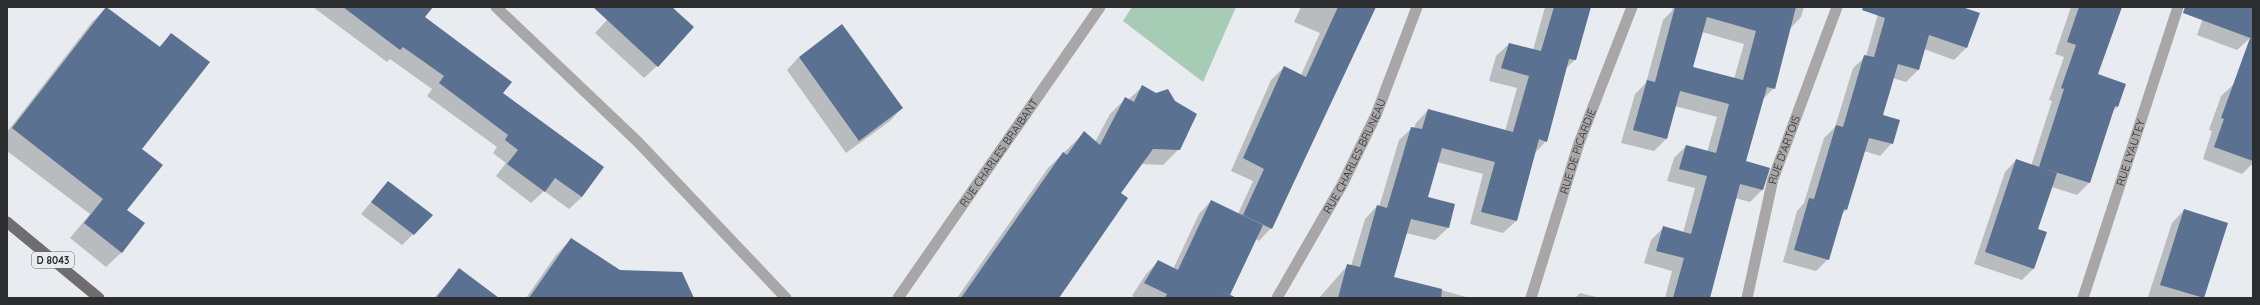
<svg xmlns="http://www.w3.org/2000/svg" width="2260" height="305" font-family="Quicksand,sans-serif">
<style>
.green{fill:#a7ccb5}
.shadow{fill:#0003;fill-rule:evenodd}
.building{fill:#5b7191;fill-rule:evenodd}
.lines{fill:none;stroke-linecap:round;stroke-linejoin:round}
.minor{stroke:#a8a6a7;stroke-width:11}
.primary{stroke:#716d6f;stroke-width:11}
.labels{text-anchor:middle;stroke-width:4;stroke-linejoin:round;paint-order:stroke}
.shield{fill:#e8ebef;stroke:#646668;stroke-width:1}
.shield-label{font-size:10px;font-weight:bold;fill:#2c2d2e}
.street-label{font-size:11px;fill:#2c2d2e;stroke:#e8ebef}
</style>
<rect width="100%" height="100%" fill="#e8ebef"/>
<path class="green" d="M1132,7H1236L1203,82L1123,21Z"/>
<path class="shadow" d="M107,7L159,47L171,35L126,210L143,223L121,253L106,267L70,238L90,214L7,151V132L92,22Z
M313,7H432L424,18L502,93L582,197L569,209L544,191L531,203L496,176L506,163L493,153L497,147L427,96L432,89L390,59L387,62Z
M619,7H671L657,66L644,78L595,33Z
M1301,7H1374L1271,228L1259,241L1256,239L1226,298H1136L1132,296L1146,274L1158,262L1173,269L1199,214L1211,201L1238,214L1253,181L1231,171L1271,80L1284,67L1301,75L1320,33L1294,22Z
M1545,7H1590L1575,60L1565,69L1546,141L1535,153L1516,221L1503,233L1470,224L1483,174L1437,162L1427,198L1448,228L1435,240L1406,233L1393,277L1470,298H1319L1348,265L1351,266L1365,219L1377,206L1379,207L1399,140L1412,128H1414L1416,123L1428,110L1505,131L1517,88L1489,81L1496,56L1509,44L1533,50Z
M1673,7H1804L1801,17L1789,30L1774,88L1762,100L1745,162L1763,189L1750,202L1735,198L1708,298H1665L1672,271L1644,263L1651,240L1663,228L1683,233L1695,188L1667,181L1674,158L1686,146L1707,152L1717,117L1675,106L1666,139L1654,151L1621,143L1635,94L1646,83L1663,20L1672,11ZM1702,32L1744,44L1734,79L1691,68Z
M1880,7H1959L1979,14L1966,48L1954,60L1924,49L1918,70L1906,82L1893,78L1882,116L1892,143L1880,156L1864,151L1846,210L1841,215L1828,259L1816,271L1783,262L1797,211L1804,203L1824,138L1835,127L1853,68L1866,56Z
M2071,7H2121L2096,75L2117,107L2111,113L2089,183L2077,195L2052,187L2037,229L2033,269L2022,280L1974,264L2005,172L2016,160L2031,166L2052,101L2049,100L2064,57L2055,54Z
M2207,7H2253V28L2250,38L2237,50L2197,35Z
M799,57L902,108L890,121L846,153L787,70Z
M2234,84L2253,91V163L2242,174L2203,159L2212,131L2209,130L2221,96Z
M1142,87L1179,149L1163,165L1141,164L1120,193L1057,298H957L1048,168L1084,133L1095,142L1110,114L1125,99L1128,100Z
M388,182L432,216L402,245L361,214Z
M2184,210L2227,223L2203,298L2148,297L2172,223Z
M571,239L570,298H526L556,255Z
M459,270L494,298H434Z
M1580,293L1601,298H1575Z"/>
<path class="building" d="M106,7L160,47L171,33L210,62L142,149L163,165L127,210L145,223L122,253L84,223L103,199L12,128Z
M343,7H433L425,17L512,82L503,93L604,167L582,197L555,178L545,192L507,164L518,150L505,140L508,135L439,83L444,76L403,47L400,50Z
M593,7H672L694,27L658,67Z
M1338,7H1376L1272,229L1243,215L1264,169L1243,158L1284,66L1306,77Z
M1554,7H1591L1576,60L1569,59L1547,142L1539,139L1517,221L1481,212L1495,162L1442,148L1428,197L1455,204L1449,228L1411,219L1394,277L1442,289L1441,298H1338L1347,264L1360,267L1377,205L1387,208L1411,127L1422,129L1428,109L1513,132L1529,76L1501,68L1509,43L1541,51Z
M1675,7H1796L1775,89L1767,87L1746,161L1770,168L1763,190L1740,184L1710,298H1673L1684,258L1656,251L1663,226L1691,234L1707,176L1679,169L1686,145L1716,153L1729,104L1680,91L1667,139L1633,130L1647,80L1655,82ZM1707,17L1756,31L1743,80L1693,67Z
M1863,7H1962L1980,13L1967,48L1929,35L1919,70L1898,64L1883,115L1900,120L1893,144L1869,138L1847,210L1844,209L1829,260L1794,250L1809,198L1814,199L1836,125L1843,127L1864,55L1874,57L1885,18L1862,10Z
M2079,7H2122L2098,74L2126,84L2118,107L2115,106L2090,183L2039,167L2064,89L2061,88L2076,45L2067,42Z
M2185,7H2253V161L2214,147L2224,119L2221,118L2250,38L2253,39L2183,13Z
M842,24L903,108L859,141L799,57Z
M1142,85L1156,93L1168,89L1175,101L1197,114L1180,150L1153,149L1121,193L1128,198L1059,298H961L1063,152L1067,155L1084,131L1100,145L1125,97L1134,102Z
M2016,159L2057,173L2038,229L2047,232L2034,269L1985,252Z
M388,181L433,215L414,235L371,202Z
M1211,200L1263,225L1230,295L1213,287L1237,298H1165L1167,294L1144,283L1158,260L1178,270Z
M2184,209L2228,223L2204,298L2160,285Z
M571,238L620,270L682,272L694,298H529Z
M459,268L499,298H436Z"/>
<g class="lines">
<g class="minor">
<path d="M496,7L638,142L786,298"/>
<path id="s1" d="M898,298L1100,7"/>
<path id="s2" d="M1277,298L1342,185L1376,115L1417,7"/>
<path id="s3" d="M1531,298L1579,143L1632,7"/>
<path id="s4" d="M1747,298L1773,179L1837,7"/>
<path id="s5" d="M2083,298L2178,7"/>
</g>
<path class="primary" d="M7,222L99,298"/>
</g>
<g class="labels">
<rect class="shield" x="32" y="252" width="42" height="16" rx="3"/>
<g class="shield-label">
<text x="53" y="264">D 8043</text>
</g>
<g class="street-label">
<text dy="4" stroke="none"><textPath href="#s4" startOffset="153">RUE D'ARTOIS</textPath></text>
<text dy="4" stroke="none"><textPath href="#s3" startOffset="154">RUE DE PICARDIE</textPath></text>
<text dy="4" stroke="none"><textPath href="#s1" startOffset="177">RUE CHARLES BRAIBANT</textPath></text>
<text dy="4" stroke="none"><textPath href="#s5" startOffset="153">RUE LYAUTEY</textPath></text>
<text dy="4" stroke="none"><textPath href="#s2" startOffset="162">RUE CHARLES BRUNEAU</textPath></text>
</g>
</g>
<rect width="2260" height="305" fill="none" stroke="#2c2d2e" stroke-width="16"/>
</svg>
